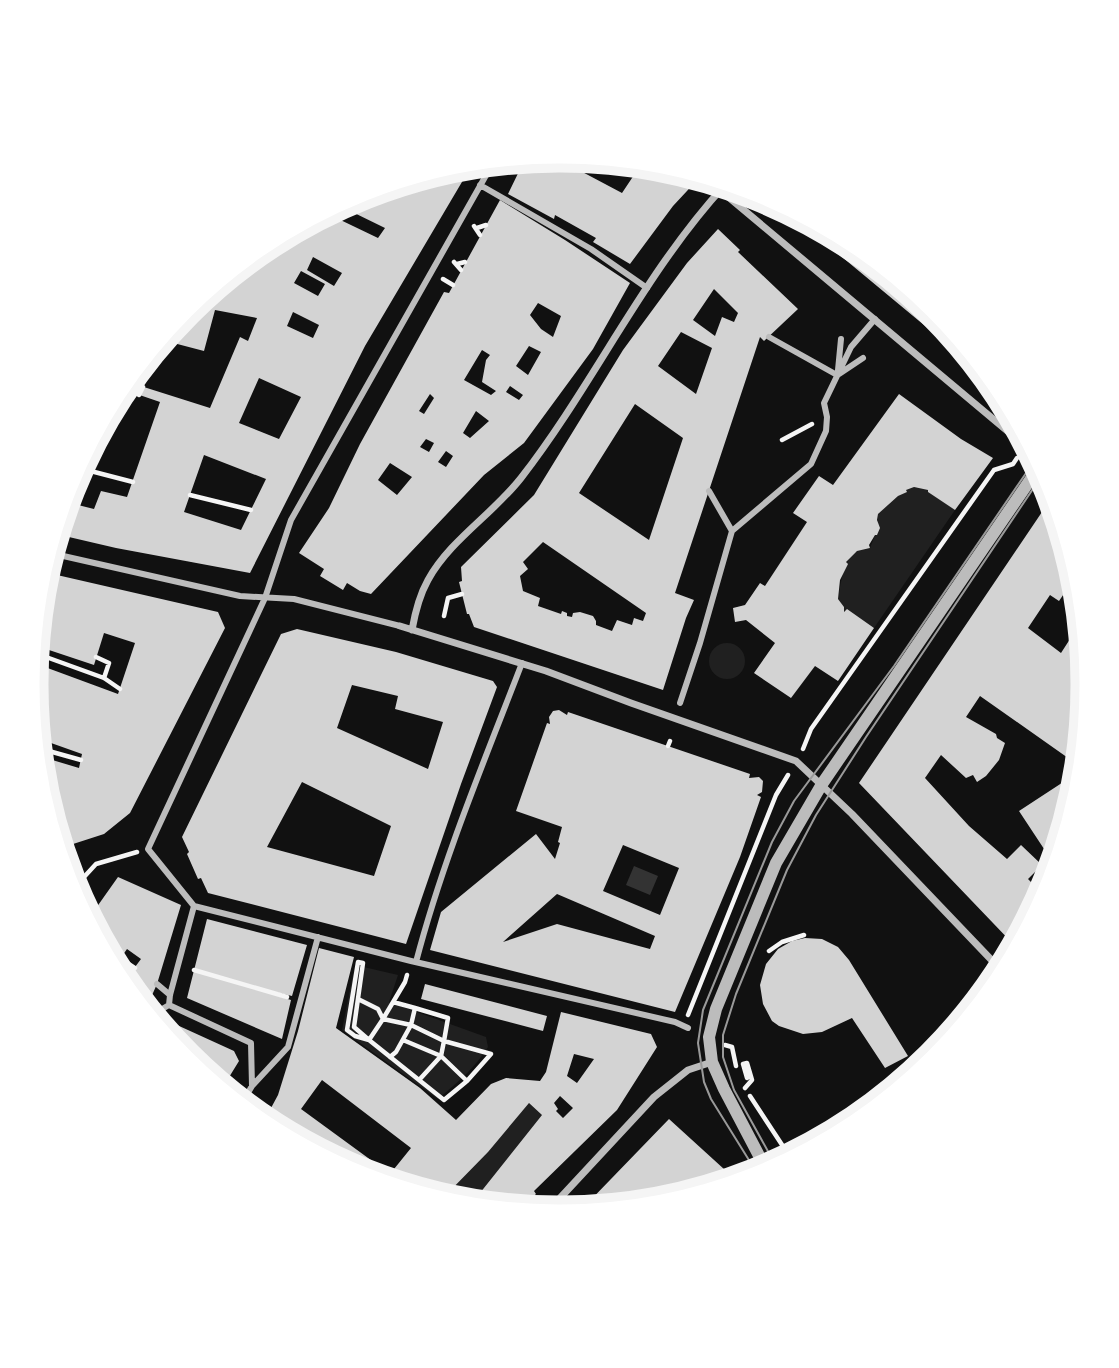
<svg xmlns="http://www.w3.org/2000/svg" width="1119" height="1368" font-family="'Sofia Sans Condensed',sans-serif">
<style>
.green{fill:#202020}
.water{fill:#333}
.building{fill:#d3d3d3;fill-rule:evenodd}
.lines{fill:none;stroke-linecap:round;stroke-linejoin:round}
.path{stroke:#f5f5f5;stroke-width:4.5}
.pedestrian{stroke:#bcbcbc;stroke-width:6}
.minor{stroke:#bcbcbc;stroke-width:7}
.tertiary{stroke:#bcbcbc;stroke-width:12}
.tram{stroke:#9a9a9a;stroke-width:2}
.rim{fill:none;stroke:#f5f5f5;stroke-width:9}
</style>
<rect width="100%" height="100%" fill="#111"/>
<path class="green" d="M914,487L928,490V492L955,510L874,628L848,610L844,612V607L838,599C840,587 844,559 854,553C860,548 863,551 870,548L875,535H877L878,514L898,496L906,492V490Z
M709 661a18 18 0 1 1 36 0a18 18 0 1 1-36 0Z
M355,965L398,975L389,1002L486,1037L488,1047C475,1068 457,1083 438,1099L342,1030Z
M529,1103L542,1115L472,1203L443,1198Z"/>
<path class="water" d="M634,866L658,876L650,895L626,885Z"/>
<path class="building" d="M560,156L578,158L573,167L622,193L634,175L622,162L663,166L700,177L673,206L630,264L593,242L596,238L555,215L554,219L508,194L525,159Z
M472,165L365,346L250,573L116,548L56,534L66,502L94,509L101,491L127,497L160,402L122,389L128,382L210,408L240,337L248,341L257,318L215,310L204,351L162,340L186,310L266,245L330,211L328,214L378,238L385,228L340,206L358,196L371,192L383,197L387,187L457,166ZM313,257L342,273L334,286L307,270ZM301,271L325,284L318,296L294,283ZM293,312L319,325L313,338L287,326ZM259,378L301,397L279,439L239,423ZM204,455L266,479L241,530L184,512Z
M500,200L565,240L630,283L593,349L524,443L484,475L371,594L360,591L347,583L343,590L320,576L324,569L299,553L329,508L360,444L444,292L449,293ZM538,303L561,316L553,337L541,329L530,315ZM529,346L541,352L528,375L516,366ZM482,350L490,355L486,360L482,382L496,391L491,395L464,380ZM510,386L523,395L519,400L506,392ZM430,394L434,398L424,414L419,411ZM476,411L489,421L470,438L463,433ZM426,439L434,443L429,452L420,447ZM446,451L453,456L446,467L438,462ZM390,463L412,477L397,495L378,480Z
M783,208L853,245L933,311L989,379Z
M718,229L740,250L738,252L798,309L764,341L760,337L675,593L694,600L686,618L663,690L474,627L469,614H467L459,582L462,581L461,567L534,495L623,350L687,263ZM714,289L738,313L734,322L722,317L715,336L693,320ZM681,332L712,348L696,394L658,366ZM635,404L683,438L649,540L579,493ZM543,542L646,613L643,621L634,618L632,625L617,620L612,631L596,625V621L593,616L580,612L573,613L572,617L567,616V613L562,611L561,614L538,606L540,598L523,591L520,576L528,569L523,562Z
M899,394L961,439L993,458L955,510L928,492V490L914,487L906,490L907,492L898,496L878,514L877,520L880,528L877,535H875L869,545L870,548L857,551L846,562L848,564L840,580L838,599L844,607V612L847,609L874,628L838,681L815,666L791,698L754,673L775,643L746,620L735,622L733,608L745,605L760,583L765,586L807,522L793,513L819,476L833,485Z
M1056,509L1078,585L1072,582L1059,601L1050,595L1028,628L1061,653L1081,622L1087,684L1080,763L1078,765L980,696L966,717L996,734L997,738L1005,743L999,760L986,776L977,782L973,775L966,778L941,755L925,778L969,826L1007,859L1021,845L1042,865L1028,879L1043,894L1015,946L859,783L1042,512Z
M44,572L218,612L225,628L130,813L104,834L70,845L66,848H60L42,787L39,756L79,768L82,754L37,738L32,684L34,663L118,694L135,643L104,633L94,665L40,647L48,621L38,619Z
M297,629L396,652L493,681L497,687L461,784L406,944L208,893L201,878L198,879L187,854L189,852L182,837L281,634ZM352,685L398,696L395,709L443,722L428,769L337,728ZM302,782L391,826L374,876L267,847Z
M559,710L567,715L568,712L750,774L749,778L759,777L763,781L762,792L757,795L761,797L740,857L675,1012L430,950L441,912L536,834L555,859L560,843L558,842L562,827L516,811L547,723L550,724L549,717L553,711ZM623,845L679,868L660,915L603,891ZM557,894L655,936L650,949L557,924L503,942Z
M1074,775L1078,783L1077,787L1059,849L1048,855L1019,811Z
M118,877L181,905L157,984L149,1002L144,1006L120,977L89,918ZM127,949L141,959L132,971L118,962Z
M207,919L307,945L292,996L262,989V991L291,1000L282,1039L187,998Z
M805,938L822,939L838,947L849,960L908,1056L885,1068L852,1018L822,1032L803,1034L779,1026L772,1021L763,1004L760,985L766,964L778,949L792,941Z
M319,948L354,957L336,1028L420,1088L456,1120L491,1084L506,1078L540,1081L546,1072L561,1012L651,1034L657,1047L617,1110L534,1191L536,1194L521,1208L472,1203L542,1115L529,1103L488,1152L443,1198L357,1172L264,1121L278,1095L298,1031ZM574,1054L594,1059L577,1083L567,1076ZM322,1080L411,1148L390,1174L301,1109ZM560,1096L573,1108L563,1118L556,1111L558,1109L554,1103Z
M425,984L547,1016L543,1031L421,999Z
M166,1020L234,1051L239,1061L223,1087L186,1057L162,1028Z
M669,1119L736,1180L662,1202L581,1210Z"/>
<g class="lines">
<path class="path" d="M474,226L480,235
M477,228L486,225
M454,262L461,270
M457,264L465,262
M443,279L453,285
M139,395L143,387
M782,440L812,424
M79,468L133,482
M190,495L251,510
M444,616L448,598L462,594
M37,625L46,627
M35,653L104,678L120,689
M96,657L109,663L104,678
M668,746L670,741
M38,748L81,760
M803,749L811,729L994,470L1013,464L1017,458
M73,889L96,864L137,852
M769,951L782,942L804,935
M120,958L135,968
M194,970L287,997
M358,999L378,1009L383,1019L405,982L407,975
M393,1002L415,1008
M688,1015L776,795L788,775
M403,1040L441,1056L467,1081L444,1100L369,1040L355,1036L347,1030L358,962L363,963L354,1027L369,1040L383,1019L411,1025L415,1008L448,1018L444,1041L491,1054L467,1081
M725,1045L732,1047L736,1066
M390,1057L396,1052L411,1025L444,1041L441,1056L420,1079
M745,1088L752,1080L747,1063L743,1064L747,1078
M750,1096L790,1157"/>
<path class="pedestrian" d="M493,163L291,520L265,598L148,849L194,906L411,961L675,1022L688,1028
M480,185L591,249L647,288
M769,337L837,375
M838,370L841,339
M839,374L863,358
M709,491L732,531
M50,553L240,596L294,599L400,626
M680,703L700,643L732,531L811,464L826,431L827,417L824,403L851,347L875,319
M416,962C443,859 484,762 522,663
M157,984L170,995
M169,1005L251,1043L252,1086L242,1103
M169,1005L170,995L194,906
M152,1015L169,1005
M252,1086L288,1047L318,937"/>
<path class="minor" d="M720,190L1030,450
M400,626L546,671L631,703L796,761L852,814L1002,971
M412,630C415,613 419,596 428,580C450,540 493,514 521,478C594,384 644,273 725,185
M548,1211L654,1097L688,1070L712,1062"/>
<path class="tertiary" d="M766,1169L724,1089L712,1062L709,1037L716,1009L776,863L822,784L1039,467"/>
<path class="tram" d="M775,1164L734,1090L723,1057V1035L736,994L787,870L816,815L866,737L1043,474
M757,1173L711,1099L704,1082L698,1043L703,1010L772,842L794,801L894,666L1035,460"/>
</g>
<path d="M0 0H1119V1368H0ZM559 168H560A515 515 0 0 1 1075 683V685A515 515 0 0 1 560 1200H559A515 515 0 0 1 44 685V683A515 515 0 0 1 559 168Z" fill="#fff" fill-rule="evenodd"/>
<path class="rim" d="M559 168H560A515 515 0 0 1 1075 683V685A515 515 0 0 1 560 1200H559A515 515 0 0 1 44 685V683A515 515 0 0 1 559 168Z"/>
</svg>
